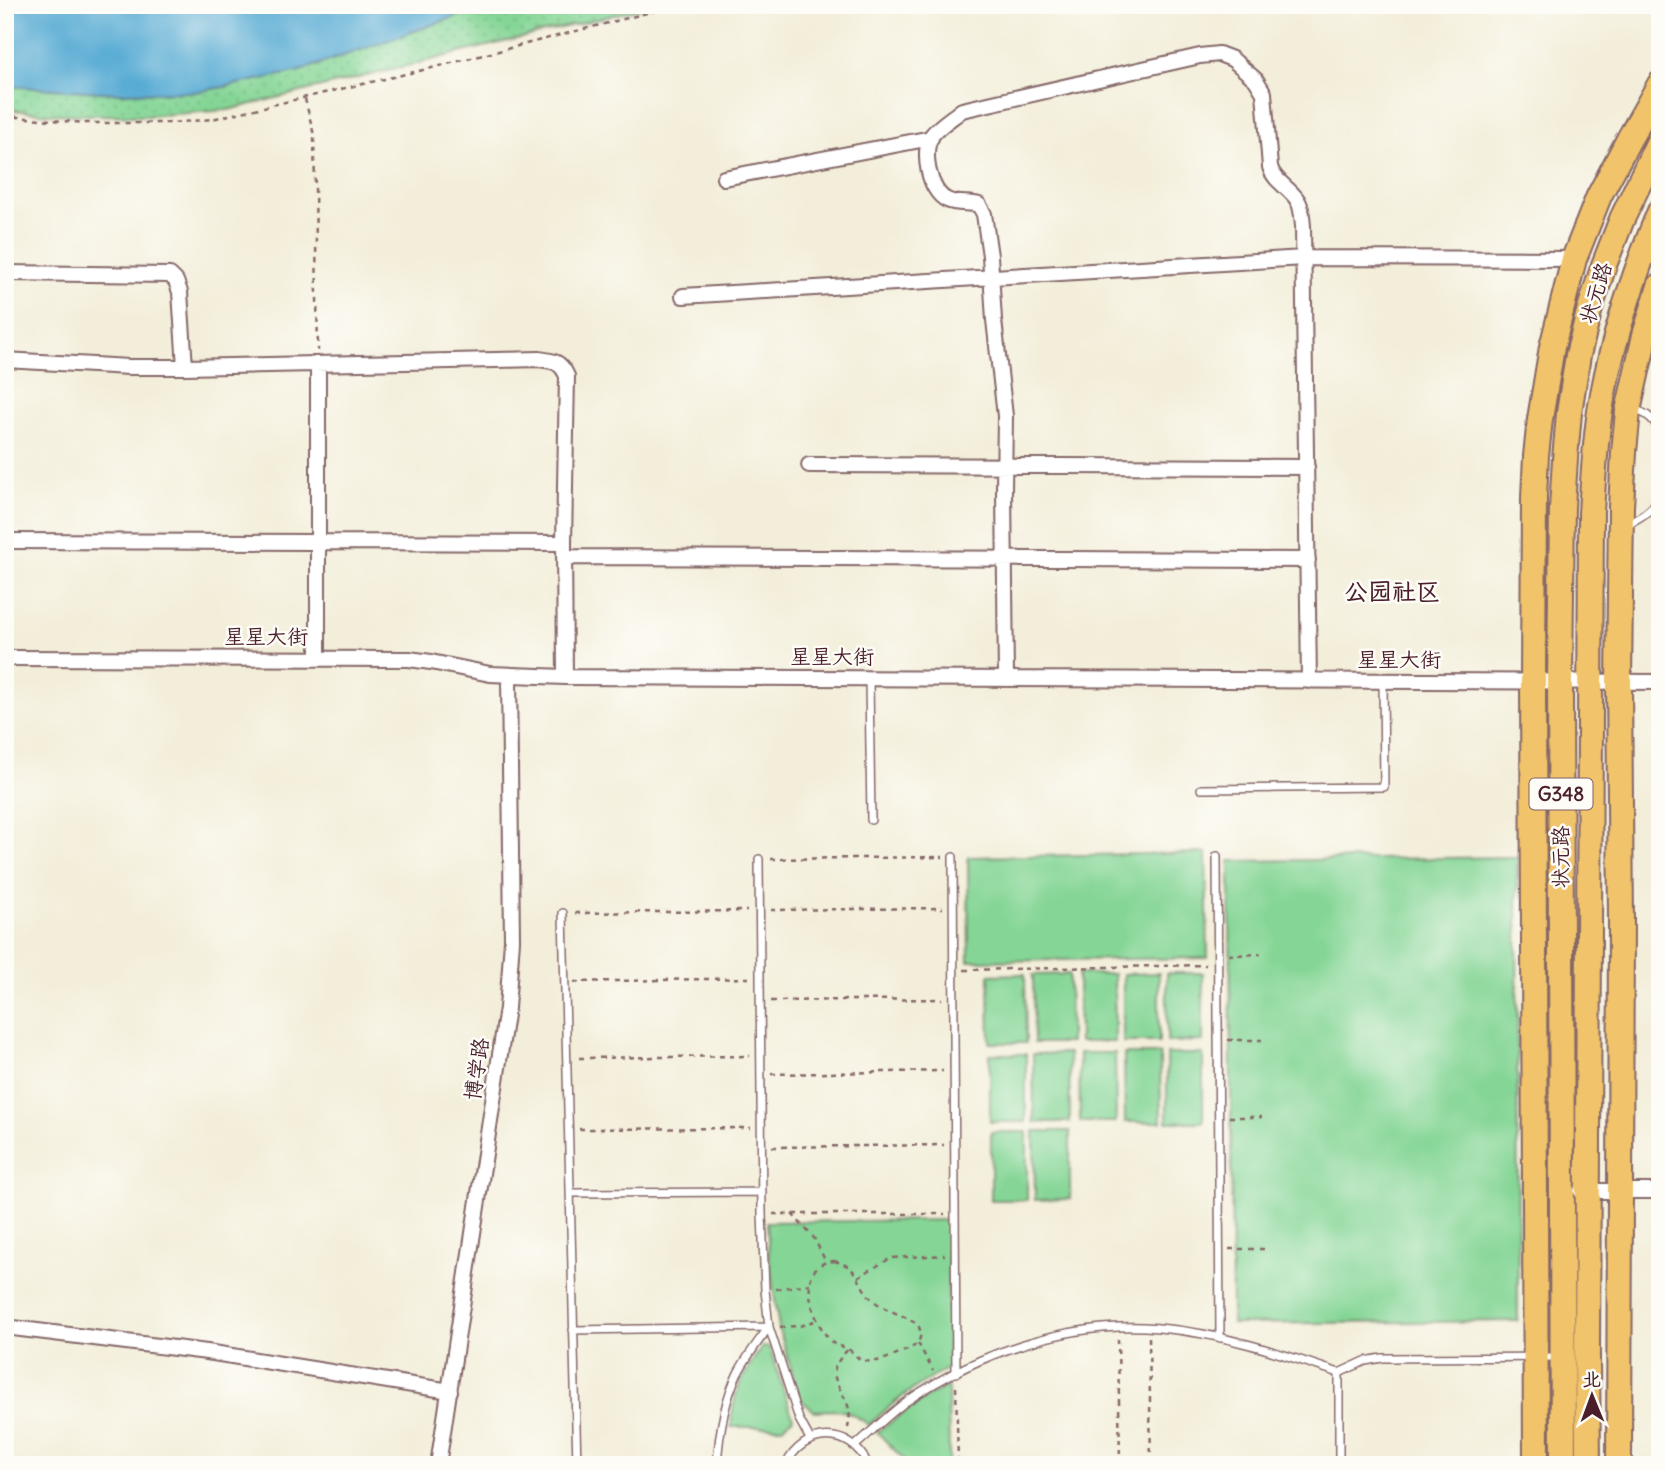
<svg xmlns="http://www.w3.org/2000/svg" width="1665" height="1470" font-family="Delius,'LXGW WenKai TC',sans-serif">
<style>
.grass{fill:#85d696;stroke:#687a60;stroke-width:2}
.park{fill:url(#park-dots);stroke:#687a60;stroke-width:2}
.water{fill:#59acd4;stroke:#526680;stroke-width:2}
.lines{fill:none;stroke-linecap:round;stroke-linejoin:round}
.lane-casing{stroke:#856768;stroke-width:10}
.street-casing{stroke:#856768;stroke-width:18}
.highway-casing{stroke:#856768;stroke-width:28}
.path{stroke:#856768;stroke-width:2.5;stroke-dasharray:5 5;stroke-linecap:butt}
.lane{stroke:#fff;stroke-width:7}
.street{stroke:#fff;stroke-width:14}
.highway{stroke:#f1c36a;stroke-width:24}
.labels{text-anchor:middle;stroke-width:5;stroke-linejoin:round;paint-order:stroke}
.shield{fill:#fdfcf7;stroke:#806168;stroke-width:2}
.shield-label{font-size:19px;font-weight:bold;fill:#4a1f2b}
.street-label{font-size:21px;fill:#4a1f2b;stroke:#fdfcf7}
.quarter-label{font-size:24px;font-weight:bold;fill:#4a1f2b;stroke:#fdfcf7}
</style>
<defs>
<pattern id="park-dots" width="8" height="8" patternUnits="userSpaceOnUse" patternTransform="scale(1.75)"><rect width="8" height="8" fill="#85d696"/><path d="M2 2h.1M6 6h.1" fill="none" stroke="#74b781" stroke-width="1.8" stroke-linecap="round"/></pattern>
</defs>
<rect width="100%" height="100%" fill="#fdfcf7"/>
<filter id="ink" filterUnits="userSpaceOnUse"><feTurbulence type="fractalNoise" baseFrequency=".0143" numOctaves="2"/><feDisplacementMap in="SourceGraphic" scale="14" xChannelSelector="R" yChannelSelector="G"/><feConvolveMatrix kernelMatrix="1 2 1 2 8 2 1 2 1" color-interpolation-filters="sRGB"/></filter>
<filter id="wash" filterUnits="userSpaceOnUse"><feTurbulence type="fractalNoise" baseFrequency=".00686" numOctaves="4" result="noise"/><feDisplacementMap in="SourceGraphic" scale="28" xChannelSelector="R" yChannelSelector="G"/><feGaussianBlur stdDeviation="1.57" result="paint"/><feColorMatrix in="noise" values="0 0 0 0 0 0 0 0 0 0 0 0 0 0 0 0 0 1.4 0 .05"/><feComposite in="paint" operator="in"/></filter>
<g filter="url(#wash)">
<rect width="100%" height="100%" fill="#f3eed9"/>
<path class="grass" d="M1206,853L1208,958L969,961L968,857Z
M1517,857L1518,1321L1232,1324L1230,861Z
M1159,973V1042H1123V974Z
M1167,973H1203V1041L1167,1042Z
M1025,974L1026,1043H990L989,975Z
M1069,974L1070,1043H1034L1033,975Z
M1078,974H1114L1115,1042H1079Z
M1069,1053L1070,1122H1034L1033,1054Z
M1079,1053H1115L1116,1122H1080Z
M990,1054H1026V1122H990Z
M1124,1054H1160L1161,1122H1125Z
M1167,1054H1203V1122H1167Z
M1034,1131H1070V1199L1035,1200Z
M991,1132H1027V1200H991Z
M948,1220V1368C916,1386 895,1400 869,1425C847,1409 841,1409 814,1411L800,1399L779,1329L769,1257L767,1222Z
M762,1347H769L793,1418L783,1427H731C732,1394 743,1374 762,1347Z
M948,1386L949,1461L952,1465H909L877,1432L930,1395Z"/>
<path class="park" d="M5,5H654L228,110L145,116L49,114L5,109Z"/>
<path class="water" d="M5,5H489L300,71L224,87L194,92L117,93L5,86Z"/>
</g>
<g filter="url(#ink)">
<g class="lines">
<defs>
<path id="lane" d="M1627,525C1636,519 1648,514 1654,505C1661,494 1662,433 1655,423C1650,415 1641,412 1632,408
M869,679L871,820
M1201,789L1384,787L1383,681
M1217,856L1220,1338
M953,857L956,1373
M759,859L762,1214L765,1290L769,1327L799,1419L810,1439
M563,913L577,1465
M570,1193L762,1192
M573,1330L769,1327
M1339,1373V1465
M855,1446C872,1431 889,1414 907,1401C979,1352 1071,1320 1159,1328C1221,1333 1280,1353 1339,1373L1365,1361L1382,1358L1559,1357
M717,1465C719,1434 724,1401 738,1373C747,1356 758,1342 769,1327
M786,1465C803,1428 851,1426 868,1465"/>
<path id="street" d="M724,178L931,138
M5,273L170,275L176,281L180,292L185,367
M683,296L1304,258L1574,259
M5,360L129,367H185L539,359C554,361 560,361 567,376L564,543L565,677
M318,365V658
M809,465L1307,467
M5,541L564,543
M564,557L1308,560
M5,658L409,659L431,662L490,674L565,677L1660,682
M1006,678L1004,489L1005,416L994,320L990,256L984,214L979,205C969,202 957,205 947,200C929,192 921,151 932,135C939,126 952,118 962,110L1200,56L1219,54L1232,59L1256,80L1264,93L1270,167C1274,181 1287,186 1296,198C1302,205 1302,217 1303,226L1309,681
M1581,1191H1660
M5,1327L207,1352L450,1391
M438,1465L507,1008L512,940L509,676"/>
<path id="highway" d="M1536,1465L1533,681L1534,497L1536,456L1540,419L1552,347L1574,259L1599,196L1629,139L1660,84
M1563,1465L1560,681L1562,508L1565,459L1569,413L1578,355L1589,312L1604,265L1622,219L1660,139
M1588,1465L1587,1356L1591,513C1593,479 1595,444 1600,411C1611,341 1633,276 1660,211
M1619,1465L1621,921L1619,682L1621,507L1624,452L1628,411L1645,335L1660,286"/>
</defs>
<use href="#lane" class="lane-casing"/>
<use href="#street" class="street-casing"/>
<use href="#highway" class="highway-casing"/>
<path class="path" d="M305,99L314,135L318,351
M5,116L86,123H171L212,119L436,67L678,5
M771,859L943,857
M771,910L943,908
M575,913L747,911
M1228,955L1261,954
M964,970L1206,965
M574,982L749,978
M771,1001L942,999
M1228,1040H1262
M579,1058L750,1056
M771,1074L943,1071
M1229,1117H1262
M579,1129L751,1128
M772,1147L944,1145
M773,1214H945
M792,1214L814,1238L826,1262
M1229,1249H1264
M834,1261C861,1267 856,1284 873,1300C886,1312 904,1314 918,1325C924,1336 919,1345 907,1350C895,1354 879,1364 866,1361C857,1360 855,1353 848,1349C843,1346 838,1347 833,1343C813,1326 792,1263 834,1261Z
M858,1277L891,1258L945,1255
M776,1289L810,1284
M780,1327L800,1326L817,1320
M1149,1337L1151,1465
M1118,1339L1120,1465
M918,1343L933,1371
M956,1387L958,1460L962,1465
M848,1428C849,1420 851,1414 848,1406C845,1395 831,1380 835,1368C837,1361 844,1354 848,1349
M1164,1465H1188"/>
<use href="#lane" class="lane"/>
<use href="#street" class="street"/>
<use href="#highway" class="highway"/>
</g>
</g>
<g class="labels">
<rect class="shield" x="1529.5" y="778.5" width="63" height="31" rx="5"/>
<g class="shield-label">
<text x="1561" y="801">G348</text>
</g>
<g class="street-label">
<text transform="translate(1596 293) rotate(-73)" y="7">状元路</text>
<text x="266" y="644">星星大街</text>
<text x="832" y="664">星星大街</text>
<text x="1399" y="667">星星大街</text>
<text transform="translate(1561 857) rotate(-90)" y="7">状元路</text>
<text transform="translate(477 1069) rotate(-82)" y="7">博学路</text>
</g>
<g class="quarter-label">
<text x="1392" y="600">公园社区</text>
</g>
</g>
<rect width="1665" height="1470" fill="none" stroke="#fdfcf7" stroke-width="28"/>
<g transform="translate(1592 1396) rotate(359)" stroke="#fdfcf7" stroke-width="5" paint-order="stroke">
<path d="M0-5L12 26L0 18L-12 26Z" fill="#4a1f2b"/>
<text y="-10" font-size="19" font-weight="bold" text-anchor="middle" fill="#4a1f2b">北</text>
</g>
</svg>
